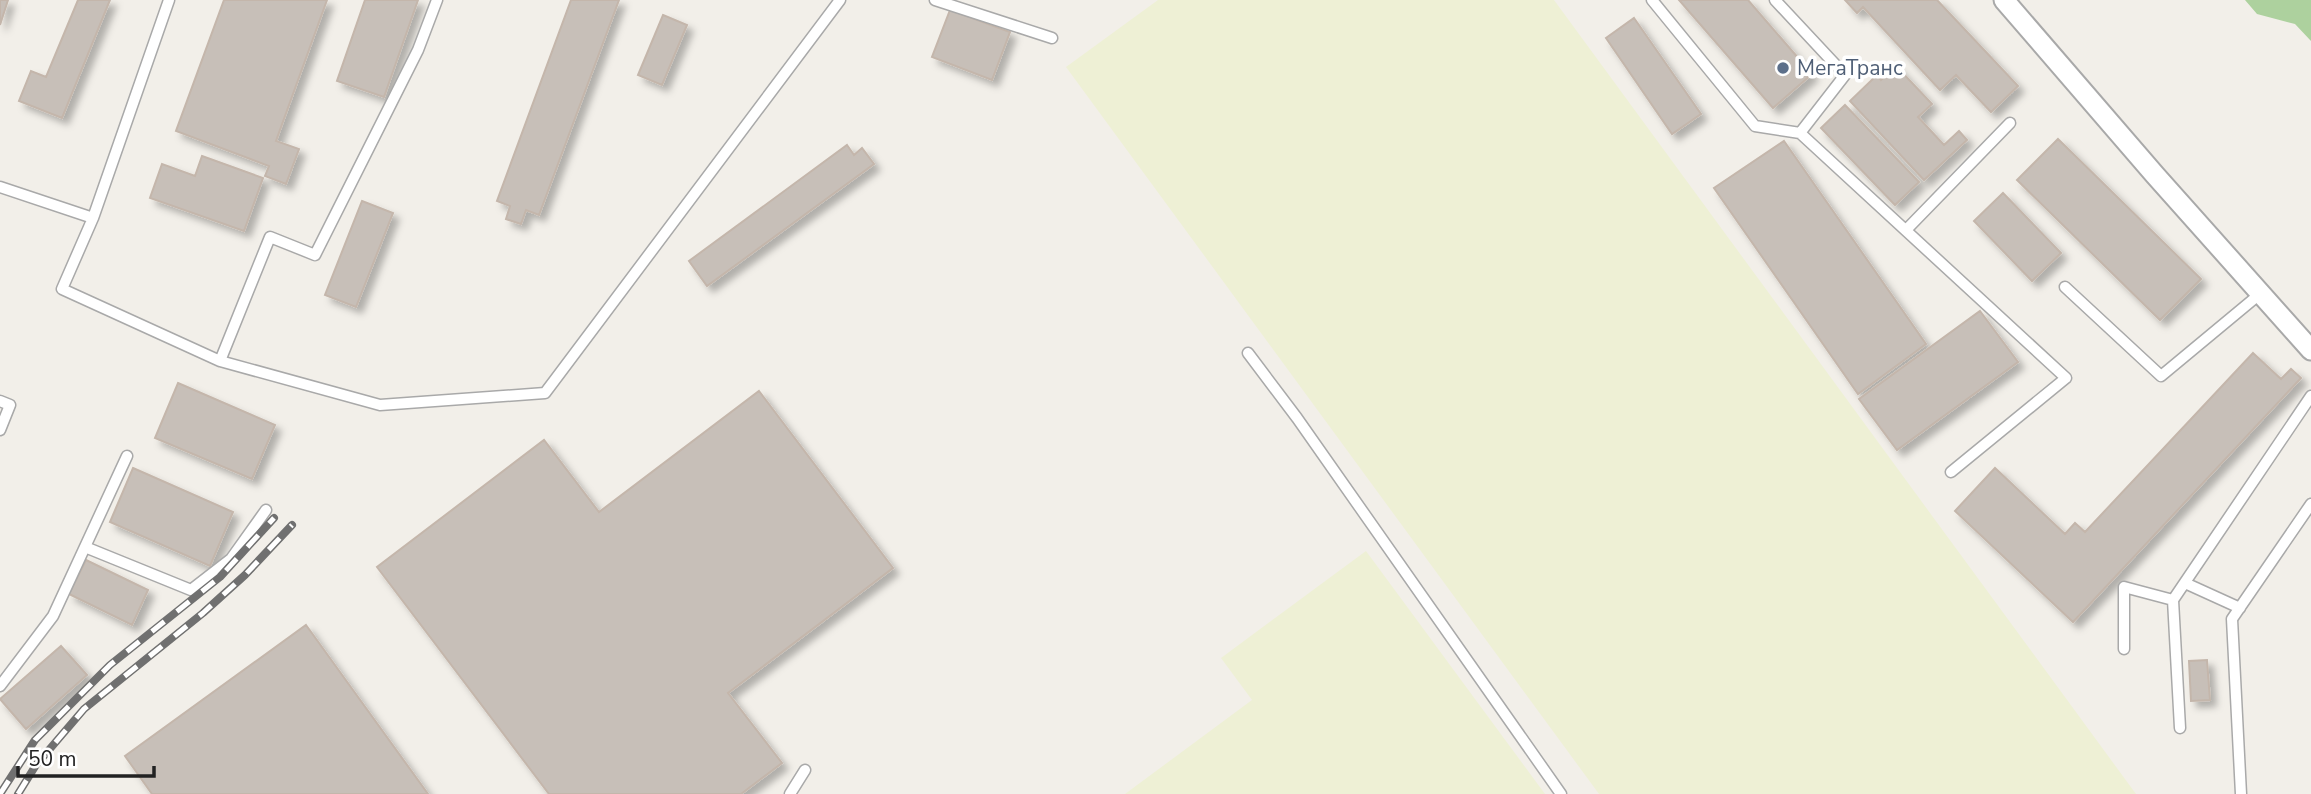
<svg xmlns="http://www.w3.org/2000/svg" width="2311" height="794" font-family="'Nunito Sans',sans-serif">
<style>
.farmland{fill:#eef0d5}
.forest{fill:#add19e}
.building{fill:#c7bfb8;stroke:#c4b6ab;stroke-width:2;filter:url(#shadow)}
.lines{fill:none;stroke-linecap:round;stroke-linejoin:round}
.service-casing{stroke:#a9a9a9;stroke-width:13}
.minor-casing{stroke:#a9a9a9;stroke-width:23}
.service{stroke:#fff;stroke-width:10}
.minor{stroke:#fff;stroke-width:19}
.rail-casing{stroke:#707070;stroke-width:8}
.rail{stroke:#fff;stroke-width:5;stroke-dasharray:16;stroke-linecap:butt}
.service-dot{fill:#5c6f8a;stroke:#fff;stroke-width:2.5}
.labels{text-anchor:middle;stroke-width:7;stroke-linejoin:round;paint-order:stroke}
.service-label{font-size:21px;fill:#4e5e75;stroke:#fff;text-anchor:start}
</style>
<defs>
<filter id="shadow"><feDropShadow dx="6" dy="6" stdDeviation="3.5" flood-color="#0004"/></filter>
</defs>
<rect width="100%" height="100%" fill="#f2efe9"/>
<path class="farmland" d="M1158,0H1554L2136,794H1599L1066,67Z
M1366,551L1545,794H1125L1252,700L1221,658Z"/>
<path class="forest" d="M2245,0H2311V41L2295,24L2257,14Z"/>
<path class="building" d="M0,0H8L0,25Z
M78,0H110L62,118L19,101L31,71L46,77Z
M224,0H327L276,141L299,149L286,184L265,176L269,166L176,131Z
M365,0H418L384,97L337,81Z
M571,0H619L539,215L526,210L521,224L506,219L510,206L497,201Z
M1679,0H1748L1812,74L1773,108Z
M1845,0H1937L2018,86L1991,112L1956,75L1940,90L1863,7L1857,13Z
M950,10L1010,32L992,80L932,57Z
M663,15L687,25L662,85L638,75Z
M1634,18L1701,114L1672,134L1606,38Z
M1896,66L1932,104L1918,117L1944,145L1959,131L1967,140L1924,180L1850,101L1877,75L1881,80Z
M1845,105L1919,182L1895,205L1821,128Z
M2058,139L2201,279L2160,320L2017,180Z
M1784,141L1926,344L1858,394L1714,188Z
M847,145L854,155L862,148L874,164L707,286L689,261Z
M202,156L263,178L244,231L150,198L162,164L195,176Z
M2003,193L2061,253L2032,281L1974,221Z
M362,201L393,213L356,307L325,295Z
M1980,311L2018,362L1897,450L1859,399Z
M2253,353L2281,379L2291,369L2301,378L2073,622L1955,511L1995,468L2065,534L2075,523L2085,532Z
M178,383L275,425L252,479L155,438Z
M759,391L893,568L728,693L782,763L741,794H549L377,567L544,440L599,512Z
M133,468L233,512L210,566L110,522Z
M86,560L148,590L132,625L69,594Z
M306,625L428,794H152L125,756Z
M61,646L87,675L26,729L0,699Z
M2207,660L2210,700L2191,701L2189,661Z"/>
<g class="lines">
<defs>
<path id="service" d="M935,0L1052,38
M1652,0L1755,126L1800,133L2066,378L1951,472
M1775,0L1845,75L1800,133
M0,187L93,218L169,0
M93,218L62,289L220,361L270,237L315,255L418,50L437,0
M1906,230L2010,123
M2065,287L2161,376L2261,293
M1248,353L1297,418L1561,794
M220,361L380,405L545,393L840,0
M0,401L10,405L0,430
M85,547L191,590L231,559L266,510
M2185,583L2240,608
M2124,649V587L2173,600
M0,686L53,616L127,456
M2180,728L2173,600L2311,396
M790,794L805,770
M2241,794L2232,619L2311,504"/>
<path id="minor" d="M2004,0L2155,175L2311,350"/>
</defs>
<use href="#service" class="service-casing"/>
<use href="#minor" class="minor-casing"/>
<use href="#service" class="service"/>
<use href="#minor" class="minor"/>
<defs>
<path id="rail" d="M0,794L35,740L110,665L220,577L274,518
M18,794L36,765L84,709L203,613L245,575L292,525"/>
</defs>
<use href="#rail" class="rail-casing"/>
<use href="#rail" class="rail"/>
</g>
<circle class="service-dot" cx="1783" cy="68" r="7"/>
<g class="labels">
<g class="service-label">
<text x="1797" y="75">МегаТранс</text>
</g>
</g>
<path d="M18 766v10h136v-10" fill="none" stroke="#222222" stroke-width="3.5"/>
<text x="28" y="766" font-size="21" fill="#222222" stroke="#ffffff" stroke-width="5" paint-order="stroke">50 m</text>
</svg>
